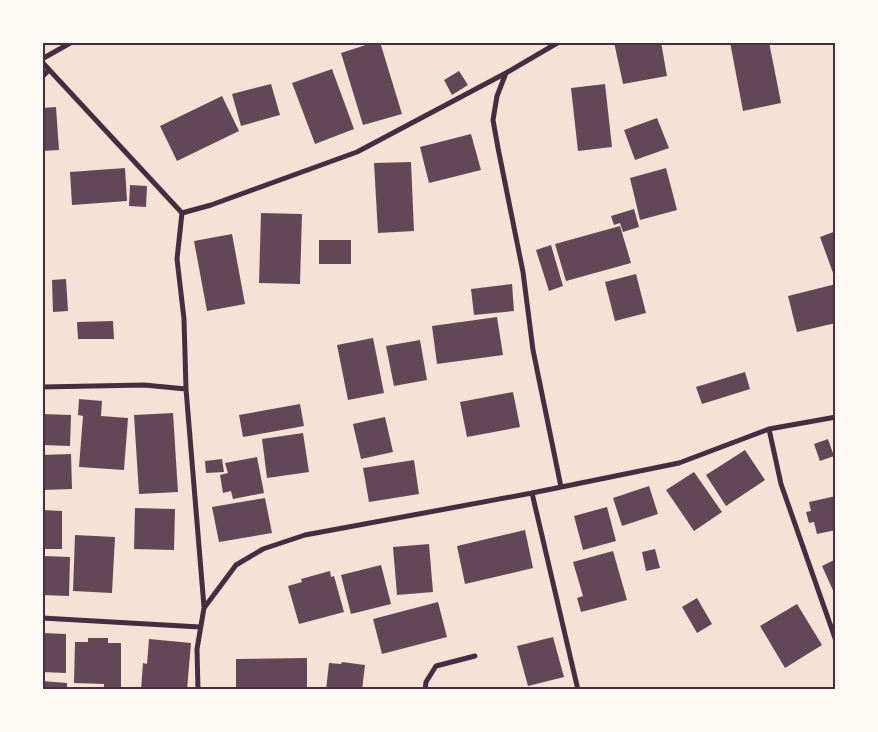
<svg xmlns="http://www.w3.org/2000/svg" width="878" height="732" font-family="'Fira Sans Condensed',sans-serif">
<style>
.building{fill:#644757}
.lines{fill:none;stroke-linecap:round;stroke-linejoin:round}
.minor{stroke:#4a2c40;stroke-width:5}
.neatline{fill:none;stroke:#4a2c40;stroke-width:2}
</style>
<rect width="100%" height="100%" fill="#f7e1d7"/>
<path class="building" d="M375,42H380L402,114L363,125L341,53Z
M614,42H661L667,76L623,84Z
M730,42H769L781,103L743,111Z
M332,69L354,129L315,144L292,83Z
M459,71L468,85L452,95L444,80Z
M271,84L280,115L241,126L232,94Z
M605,84L612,147L578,151L571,88Z
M222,96L239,131L177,161L160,126Z
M56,107L59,150L42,151V108Z
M657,118L669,148L635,160L624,130Z
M471,134L481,170L429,183L420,147Z
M411,162L414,231L378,233L374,163Z
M125,168L127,201L72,205L70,172Z
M666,168L677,210L640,220L630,178Z
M130,185L147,186L146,207L129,206Z
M634,209L639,227L623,232L620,223L614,225L611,216Z
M261,213L302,214L300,284L259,283Z
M620,226L631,263L566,281L555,244Z
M836,231V272L833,273L820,237Z
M232,234L245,304L207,311L194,241Z
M319,240H351V264H319Z
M551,245L563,286L549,291L536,250Z
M636,274L646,313L615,321L605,282Z
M66,279L68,311L53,312L52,280Z
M512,284L514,311L474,315L471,289Z
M836,284V323L797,332L788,296Z
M497,317L503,355L437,364L432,326Z
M113,321L114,339H78L77,322Z
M373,338L384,393L348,400L337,345Z
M420,340L427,380L394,386L386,346Z
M745,372L750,389L702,404L696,387Z
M513,392L520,427L467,437L460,402Z
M79,399L102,401L101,416L128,418L124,470L79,467L83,416L78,415Z
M300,404L304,426L243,437L239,415Z
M173,413L178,492L139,494L134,415Z
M42,414L71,415L70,446L42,445Z
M385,417L393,452L361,459L353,424Z
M303,433L309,472L267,478L262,439Z
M828,439L834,456L820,461L814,444Z
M745,450L765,480L726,506L706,475Z
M71,454L72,489L42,490V455Z
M257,457L264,493L233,499L231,491L223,493L220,475L228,473L225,463Z
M222,459L224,472L206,473L205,461Z
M414,460L419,494L369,502L363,468Z
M694,472L722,512L694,531L666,490Z
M649,486L658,514L622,526L613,498Z
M836,496V530L817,534L814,522L809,523L806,512L811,511L809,502Z
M265,498L272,533L219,542L212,507Z
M607,507L616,541L583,550L574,516Z
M135,508L175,509L174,550L134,549Z
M42,510L62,511V549H42Z
M525,530L533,568L465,584L457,546Z
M75,535L115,537L112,593L73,591Z
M429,544L433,592L397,595L393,547Z
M655,549L660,568L646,571L642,552Z
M613,551L627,600L581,612L577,598L583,596L573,562Z
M43,556L70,557L69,596L42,595Z
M834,560L836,564V597L822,566Z
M381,565L391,604L351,614L341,575Z
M330,571L331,577L334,576L344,612L299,624L288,586L302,582L301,579Z
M697,598L712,624L697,633L682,607Z
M438,602L447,637L382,654L373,619Z
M797,604L822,645L785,668L760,626Z
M42,633L66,634V673L42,672Z
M553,637L564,677L528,686L517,646Z
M88,638H108V643H121V690H104V684L74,683L75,642H88Z
M149,639L191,643L187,690H141L143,663L147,664Z
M307,658V690H236V659Z
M342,662L365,665L362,690H326L329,663L341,664Z
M42,681L67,683V690H42Z"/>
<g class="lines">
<path class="minor" d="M42,59L72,42
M42,62L182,213
M506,73L497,96L493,120L498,148L523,272L533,350L561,487
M42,77L49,70
M182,213L211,205L357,152L506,73L559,42
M182,213L177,259L184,319L186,389
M42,387L144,385L186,389L204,607
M769,429L781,484L836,641
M532,493L578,690
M42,618L200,627
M198,690L197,649L204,608L236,565L263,549L305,535L532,493L679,463L769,429L836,417
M425,690L426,682L436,666L475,656"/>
</g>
<rect width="878" height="732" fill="none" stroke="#fffaf5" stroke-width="88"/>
<rect x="44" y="44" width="790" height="644" class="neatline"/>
</svg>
